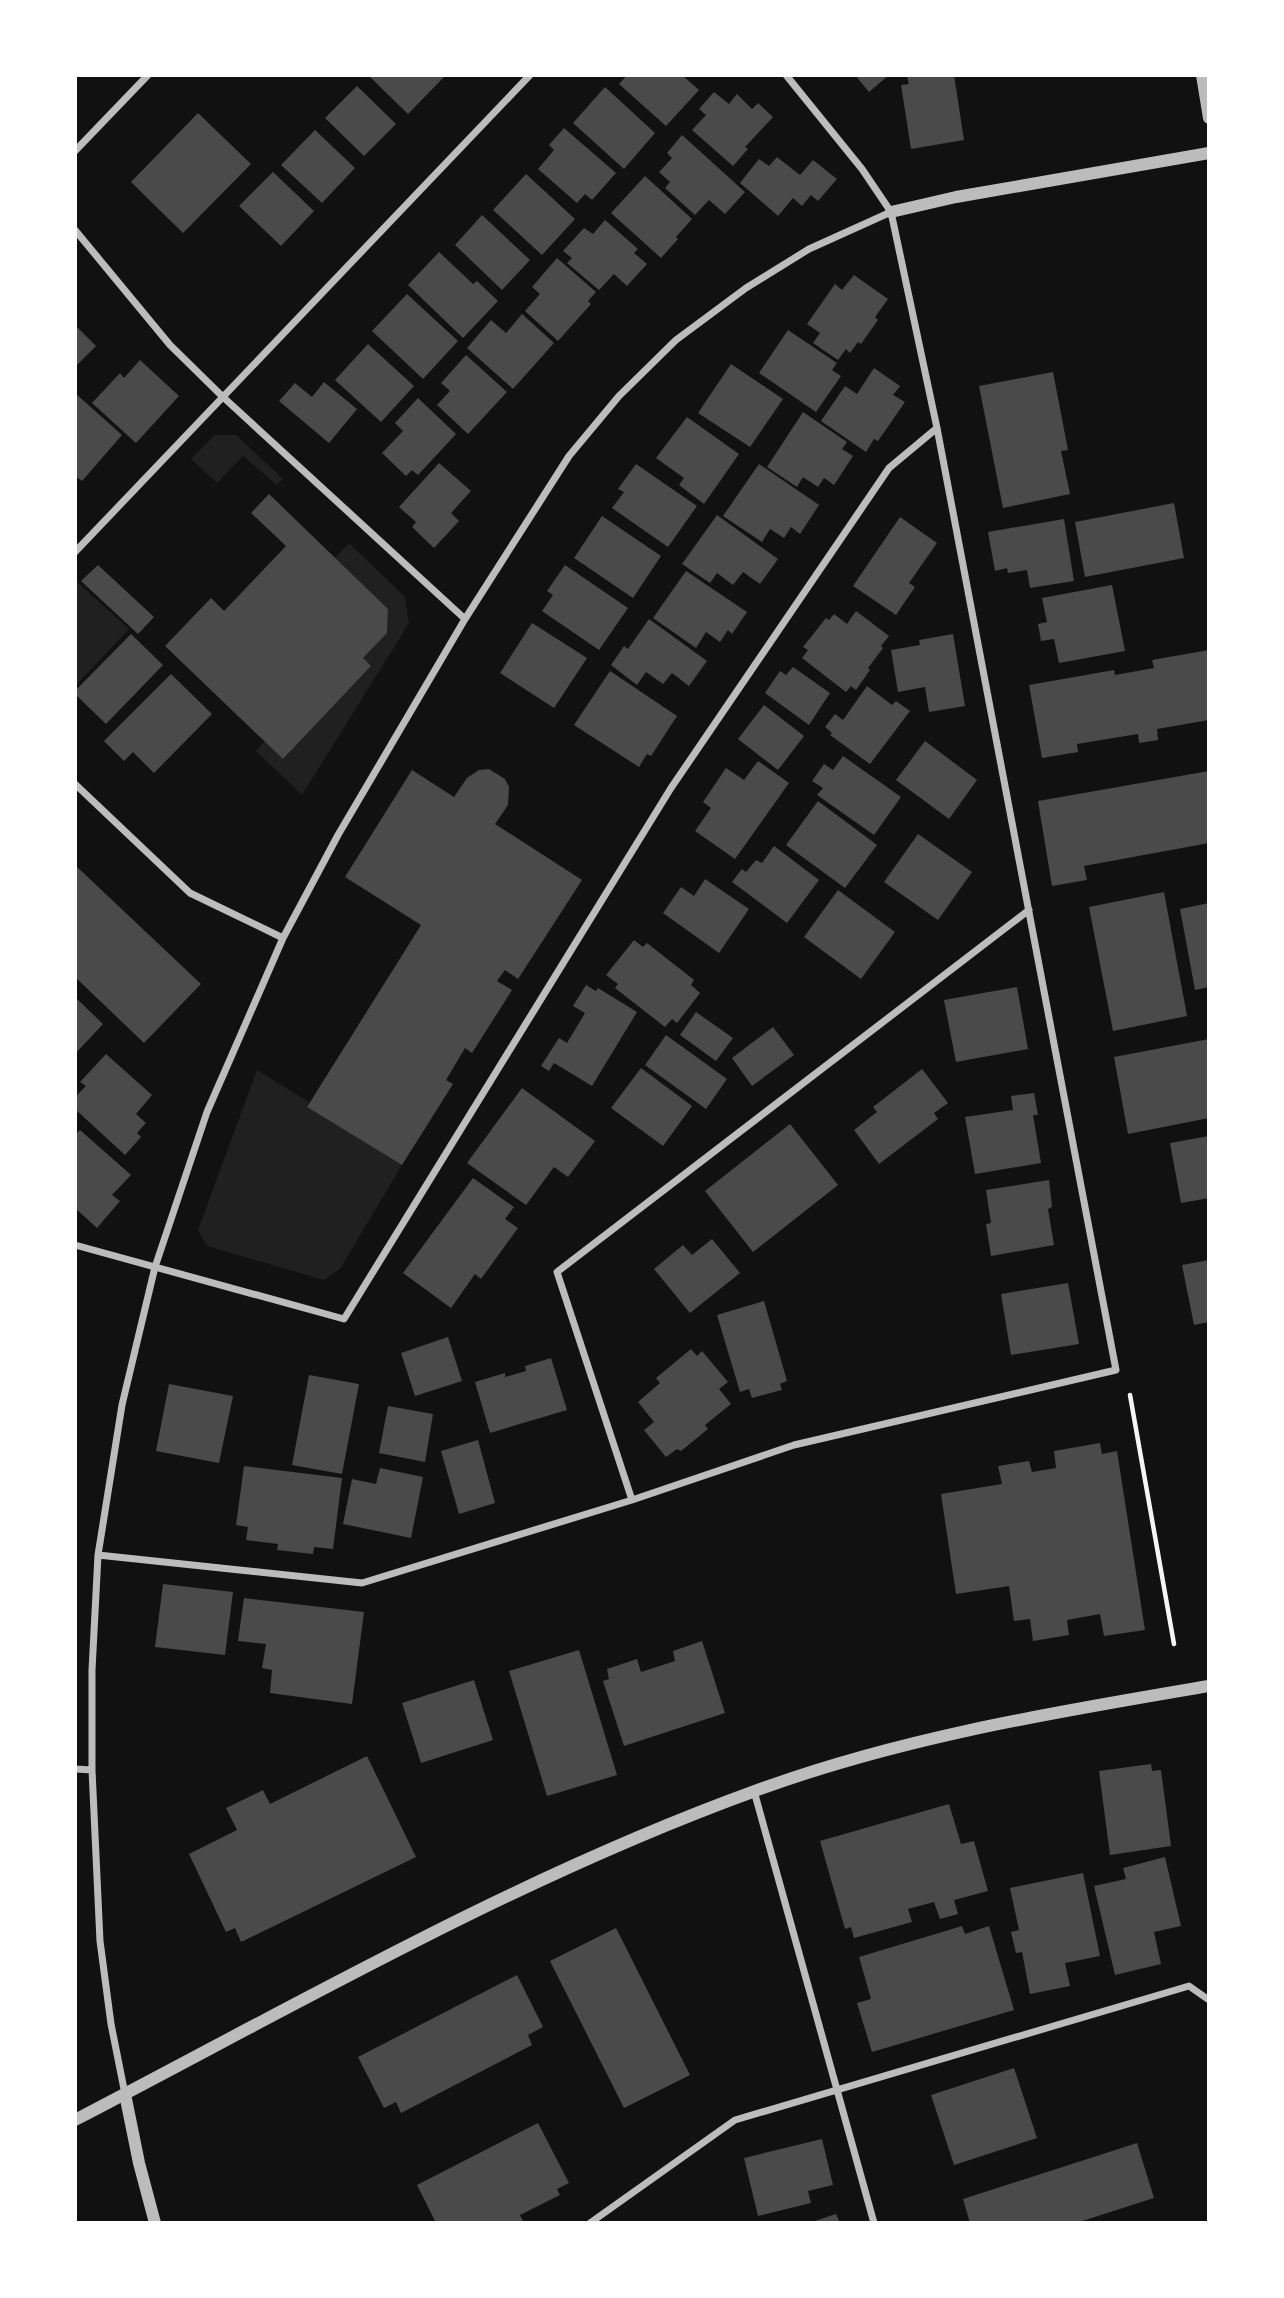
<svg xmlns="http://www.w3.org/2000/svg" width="1284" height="2298" font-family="Roboto,sans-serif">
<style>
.green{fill:#202020}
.building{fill:#4a4a4a}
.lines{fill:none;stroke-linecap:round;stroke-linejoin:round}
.path{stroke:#f5f5f5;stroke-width:4.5}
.minor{stroke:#bcbcbc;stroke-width:7}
.tertiary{stroke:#bcbcbc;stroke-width:12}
</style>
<rect width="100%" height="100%" fill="#111"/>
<path class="green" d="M215,435H236L283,479L277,485L243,456L217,483L191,459Z
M349,543L405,597L409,623L302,795L256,751L265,741L283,759L371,666L363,658L387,633L388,609L335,558Z
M75,580L129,629L75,686Z
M257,1070L309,1102L307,1107L402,1165L340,1269L324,1280L207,1246L198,1230Z"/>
<path class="building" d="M368,75H446L408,114Z
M627,75H682L699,90L666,126L619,84Z
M855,75H889L869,92Z
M917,75H954L964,140L911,149L901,85L909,84L907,77Z
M357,86L396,124L364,156L325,118Z
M605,87L655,133L624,169L573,123Z
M714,92L729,104L737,94L752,109L758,103L773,117L745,147L748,149L733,166L692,130L706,115L699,109Z
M198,113L251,164L183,233L131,182Z
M564,128L616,173L592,200L585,194L577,203L538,169L554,150L549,145Z
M315,130L355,168L322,203L281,165Z
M682,135L745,192L725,214L709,200L695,215L665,188L670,182L659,172L672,158L667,153Z
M777,157L800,175L813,160L837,179L818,201L811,195L802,206L793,198L778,216L740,183L759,159L769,166Z
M273,172L314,211L281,246L239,206Z
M526,174L575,219L542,255L493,210Z
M645,176L692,219L676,237L678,239L661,258L611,213Z
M482,215L530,260L502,290L455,245Z
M605,220L638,249L634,253L647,264L627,286L614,274L599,290L567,263L572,258L563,251L584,228L593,234Z
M439,252L473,284L477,281L498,301L463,338L408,285Z
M557,258L596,292L588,301L591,304L558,341L525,311L540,294L532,287Z
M854,275L888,299L875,317L878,320L861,344L858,342L850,353L846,349L838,360L813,343L820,333L807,324L835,284L842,290Z
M407,294L458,341L423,379L372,331Z
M522,314L554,343L513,389L467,348L491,320L506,333Z
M75,325L96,346L75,367Z
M788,330L837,363L832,370L841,376L816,412L759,373Z
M368,344L414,386L381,422L335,380Z
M466,355L507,392L468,434L437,405L450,391L441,383Z
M140,360L179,396L136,443L92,403L120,373L124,378Z
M731,364L783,399L750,447L698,413Z
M874,368L900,386L893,395L905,402L878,441L874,439L866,452L821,421L845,386L857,394Z
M1053,372L1068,450L1061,451L1070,494L1003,508L979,386Z
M324,382L357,409L329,443L279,401L295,383L312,397Z
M75,393L122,435L82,481L75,476Z
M418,398L456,434L418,475L412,470L406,476L382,453L403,431L395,423Z
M803,412L847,442L842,449L853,456L834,485L824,478L818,487L803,477L797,487L767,467Z
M687,417L739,454L704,504L679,485L684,478L656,458Z
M439,463L471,491L451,513L459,521L434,548L412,527L416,522L399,507Z
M636,464L697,506L668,547L612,508L624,492L618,489Z
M759,464L819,505L800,534L791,527L784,538L770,529L762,542L723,516Z
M269,494L388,609L387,633L363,658L371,666L283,759L165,646L211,598L224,611L286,546L251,513Z
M1174,503L1184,558L1085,577L1075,522Z
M717,515L778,559L760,584L743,572L733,585L717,573L710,583L682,564Z
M602,516L661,556L633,598L574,558Z
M900,517L937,543L909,583L915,587L896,615L853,586Z
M1064,519L1074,581L1030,588L1027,570L1008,573L1007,568L995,571L988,532Z
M98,565L154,617L138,634L81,581Z
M565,565L628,608L599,650L542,611L553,595L547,591Z
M686,571L747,612L732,634L728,630L720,642L706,632L696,648L653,618Z
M1112,585L1125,651L1059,663L1054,639L1041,641L1038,624L1047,622L1042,598Z
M856,611L889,636L881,646L883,648L868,668L870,670L856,690L851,686L846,692L802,658L808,650L803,647L826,618L829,620L834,614L847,624Z
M649,619L707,661L689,686L672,673L663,684L646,672L637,685L611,665L624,646L628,649Z
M532,623L587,658L554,708L500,673Z
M131,634L163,665L106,724L75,694V691Z
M953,634L965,706L929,712L925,687L898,692L891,650L920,645L919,640Z
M1209,650V720L1157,729L1158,740L1139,743L1138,734L1077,744L1078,752L1042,758L1029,685L1114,670L1115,675L1154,668L1152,660Z
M793,667L830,693L809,725L765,693L780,671L786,675Z
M610,671L677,716L651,756L647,754L639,767L574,725Z
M171,674L212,714L154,773L133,752L124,761L104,741Z
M867,686L892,705L896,701L910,711L870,764L830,735L832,733L825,727L835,714L843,720Z
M764,705L804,736L778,770L738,739Z
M925,741L977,780L949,819L896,780Z
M843,756L901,797L874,835L817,795L823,788L812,781L824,764L833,770Z
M758,761L789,783L735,859L695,831L711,808L703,802L726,768L744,780Z
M489,769L505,779L509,787L508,805L495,824L582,880L518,979L505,970L497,981L512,990L472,1053L465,1048L446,1080L453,1084L402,1165L307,1107L421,925L345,877L412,770L454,797L467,778L479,770Z
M1209,771V843L1084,866L1087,880L1052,886L1038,801Z
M818,801L877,845L845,888L786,845Z
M918,834L972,872L938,920L884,882Z
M774,846L819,880L787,923L732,882L742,869L746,872L756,860L762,863Z
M75,865L201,984L144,1043L75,977Z
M705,879L749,909L719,953L663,913L681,887L694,896Z
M838,890L895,932L861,979L804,937Z
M1164,892L1187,1016L1113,1031L1089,907Z
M1209,903V987L1195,990L1180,909Z
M634,940L643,947L647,943L694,980L691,985L700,993L677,1023L672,1019L665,1027L615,988L618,984L606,975Z
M586,985L596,991L598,988L637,1012L592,1086L554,1063L549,1071L541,1066L559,1038L567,1043L585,1013L573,1006Z
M1017,987L1028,1049L956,1062L944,1000Z
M75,997L103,1024L75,1054Z
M696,1012L733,1038L716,1061L680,1035Z
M773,1027L794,1055L752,1086L732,1058Z
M666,1035L727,1079L706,1109L645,1065Z
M1209,1039V1118L1128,1134L1114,1057Z
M106,1054L152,1095L136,1114L146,1123L137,1133L141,1137L125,1155L75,1109V1097L86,1086L80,1082Z
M641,1068L692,1106L663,1146L611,1108Z
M922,1069L948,1103L934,1113L938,1119L879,1164L854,1130L877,1112L873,1107Z
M522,1088L595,1141L568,1177L554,1167L526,1205L467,1163Z
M1034,1093L1038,1115H1033L1041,1163L975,1174L965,1117L1013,1110L1011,1096Z
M790,1124L838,1185L753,1252L705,1191Z
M80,1130L131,1175L112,1195L120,1201L97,1228L75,1208V1190L77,1188L75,1186V1135Z
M1209,1136V1198L1181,1203L1170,1143Z
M473,1178L514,1207L505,1219L518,1228L481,1279L475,1274L451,1308L403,1273Z
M1049,1180L1052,1207L1048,1209L1054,1245L991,1256L986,1224L991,1223L986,1190Z
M712,1239L740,1273L690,1313L654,1269L683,1245L692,1255Z
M1209,1260V1322L1194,1325L1182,1265Z
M1068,1283L1079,1344L1011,1355L1001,1294Z
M764,1301L787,1381L780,1384L782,1390L752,1398L749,1389L740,1392L717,1315Z
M448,1337L462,1381L415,1396L401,1353Z
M691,1349L697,1356L702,1351L728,1382L719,1389L731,1404L705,1425L708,1429L681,1451L677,1449L666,1457L644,1430L654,1422L638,1402L660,1383L656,1378Z
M551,1358L567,1410L490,1433L475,1382L505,1373V1377L526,1371L525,1366Z
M309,1375L359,1384L342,1474L292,1465Z
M169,1384L233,1396L219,1463L156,1451Z
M388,1406L433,1414L425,1462L379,1453Z
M478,1440L495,1503L459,1514L441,1451Z
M1100,1443L1102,1454L1117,1451L1145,1630L1104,1636L1100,1614L1067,1620L1069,1635L1033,1641L1030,1619L1014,1621L1009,1586L956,1594L941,1494L1002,1484L998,1466L1029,1461L1032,1472L1056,1468L1054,1451Z
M244,1466L342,1478L333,1549L314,1547L313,1554L277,1550L278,1544L246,1540L248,1527L236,1525Z
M380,1468L423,1477L411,1538L343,1524L352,1479L376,1484Z
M163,1584L233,1592L225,1655L155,1647Z
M244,1598L364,1612L352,1704L270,1693L272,1670L262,1668L266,1644L238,1641Z
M702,1641L725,1713L624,1746L603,1681L609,1679L607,1669L637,1659L641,1672L675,1661L673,1651Z
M579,1650L617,1775L547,1796L509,1671Z
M474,1680L493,1740L421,1763L402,1703Z
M367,1756L416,1857L241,1942L235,1928L226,1932L189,1854L237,1830L226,1808L263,1790L270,1804Z
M1151,1764L1152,1771L1161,1770L1171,1846L1110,1855L1099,1771Z
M949,1804L961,1844L974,1841L988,1891L954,1900L958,1914L940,1919L934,1902L908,1909L912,1922L854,1938L851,1927L845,1929L820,1841Z
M1165,1857L1181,1926L1154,1932L1161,1964L1115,1975L1094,1886L1126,1879L1123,1868Z
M1083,1873L1100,1956L1065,1963L1070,1986L1030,1994L1022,1952L1016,1953L1011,1932L1019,1930L1010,1888Z
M962,1926L965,1934L989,1926L1014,2010L872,2052L857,2003L871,1999L859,1957Z
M616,1928L690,2075L624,2108L550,1961Z
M517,1975L543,2027L528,2035L532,2045L401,2113L396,2102L384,2108L358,2057Z
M1014,2068L1037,2138L954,2165L931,2095Z
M538,2123L569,2183L557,2189L560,2195L520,2215L524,2223H436L417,2185Z
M822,2139L833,2185L808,2191L811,2203L758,2216L744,2158Z
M1137,2143L1154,2198L1076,2223H970L963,2199Z
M836,2214L840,2223H812V2222Z"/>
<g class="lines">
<path class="path" d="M1130,1395L1174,1644"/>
<path class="minor" d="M786,75L862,169L891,212L937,428L1116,1370L794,1445L632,1500L557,1272L1029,910
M75,151L148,75
M75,230L170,345L223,397L465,619
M75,552L530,75
M75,784L190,893L283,938
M75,1245L344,1319L671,788L889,468L937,428
M98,1555L362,1583L632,1500
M75,1769L92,1770
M754,1791L874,2223
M125,2094L111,2024L100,1941L92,1770V1670L98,1555L122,1405L155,1267L207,1112L283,938L338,835L465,619L569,456L619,396L676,340L746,288L809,249L891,212
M590,2223L735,2120L1189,1986L1209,2000"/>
<path class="tertiary" d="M1202,75L1209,118
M891,212L956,197L1209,153
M125,2094L139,2163L155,2223
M75,2120C298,2004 518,1877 755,1791C901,1737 1056,1712 1209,1686"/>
</g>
<rect width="1284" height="2298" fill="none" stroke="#ffffff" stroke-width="154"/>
</svg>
